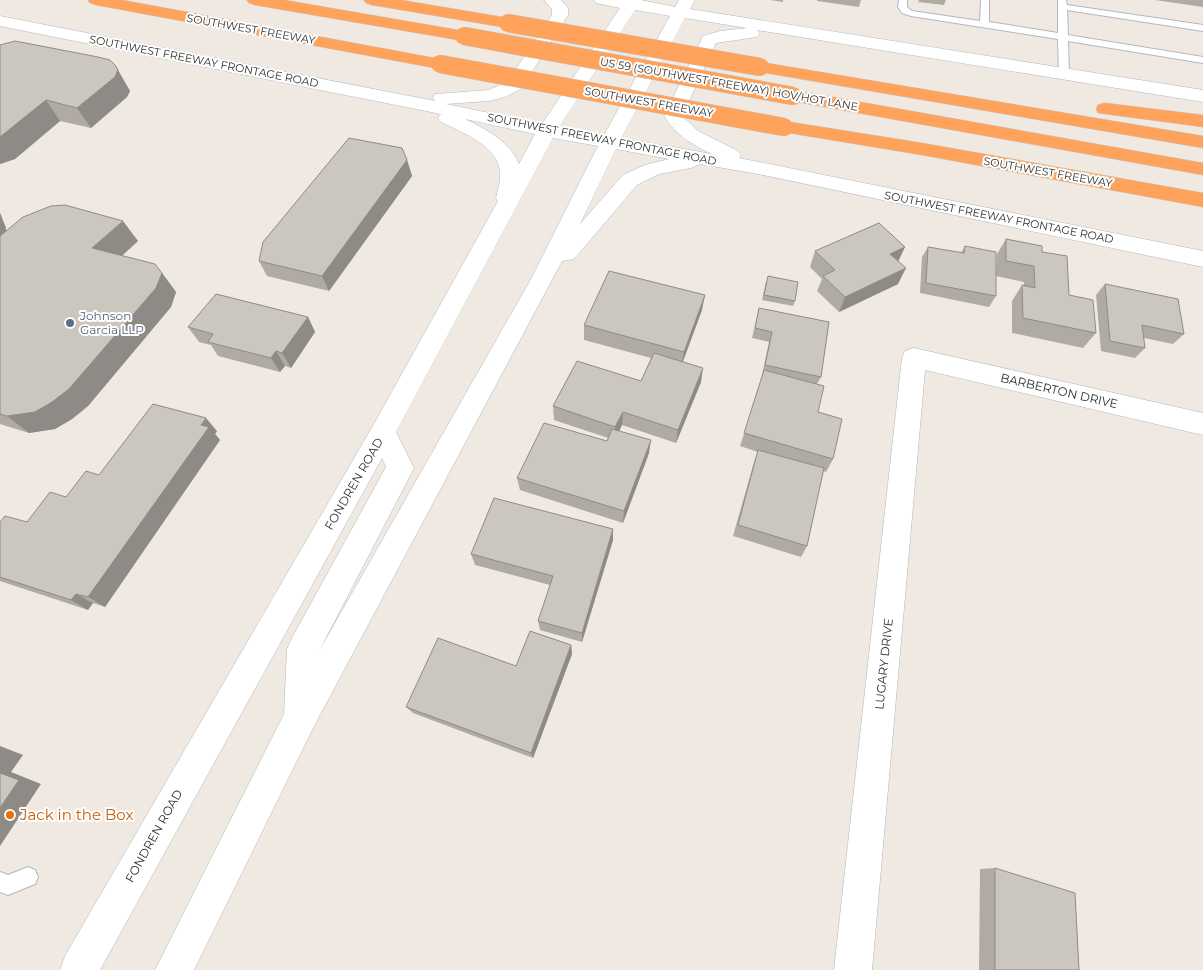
<svg xmlns="http://www.w3.org/2000/svg" width="1203" height="970" font-family="Montserrat,sans-serif">
<style>
.lines{fill:none;stroke-linecap:round;stroke-linejoin:round}
.lane-casing{stroke:#b4b7c1;stroke-width:2}
.street-casing{stroke:#b4b7c1;stroke-width:1}
.secondary-casing{stroke:#b4b7c1;stroke-width:1}
.highway-casing{stroke:#c9c9c9;stroke-width:1}
.lane{fill:#fff;fill-rule:evenodd}
.street{fill:#fff;fill-rule:evenodd}
.secondary{fill:#fff;fill-rule:evenodd}
.highway{fill:#ffa35c;fill-rule:evenodd}
.highway-bridge-casing{stroke:#c9c9c9;stroke-width:19;stroke-linecap:butt}
.highway-bridge{stroke:#ffa35c;stroke-width:18}
.wall{fill:#afaba4}
.shaded-wall{fill:#8e8b86}
.building{fill:#cbc7bf;stroke:#8e8b86}
.service-dot{fill:#5c6f8a;stroke:#fff;stroke-width:2}
.food-dot{fill:#e8710a;stroke:#fff;stroke-width:2}
.labels{text-anchor:middle;stroke-width:4;stroke-linejoin:round;paint-order:stroke}
.far-street-label{font-size:11px;fill:#2e2e2e;stroke:#fff}
.service-label{font-size:12px;fill:#4e5e75;stroke:#fff;text-anchor:start}
.street-label{font-size:12px;fill:#2e2e2e;stroke:#fff}
.near-food-label{font-size:15px;fill:#c56008;stroke:#fff;text-anchor:start}
</style>
<rect width="100%" height="100%" fill="#efe9e1"/>
<g class="lines">
<defs>
<path id="lane" d="M899,0H907V7L912,11L980,21L981,0H989V22L1058,33V0H1066L1067,5L1203,25V31L1067,10L1068,35L1203,57V63L1068,41L1069,73L1064,76L1059,73L1058,39L911,16L902,13L898,7Z
M28,867L35,870L38,877L35,884L8,895L0,892V872L8,875Z"/>
<path id="street" d="M914,348L1203,413V435L925,370L872,970H834L902,358L905,351Z"/>
<path id="secondary" d="M544,0H561L568,8V15L521,89L505,97L489,101L446,104L542,124L620,8L596,3L594,0H641L675,7L679,0H695L690,9L1203,90V102L757,30L760,33L757,37L716,43L682,116L698,131L738,151L741,155L739,158L1203,251V267L758,174L700,164L691,168L659,174L637,185L574,259L562,261L312,730L194,970H155L284,714L287,649L292,638L386,467L382,458L100,970H60L65,956L374,424L498,201L496,198C498,189 501,180 500,171C497,145 461,132 441,122L438,118L441,114L0,26V16L435,101L433,98L435,94L489,90L508,81L552,15V9ZM635,10L670,16L604,135L559,127ZM685,18L747,28L720,31L703,36L664,116C676,135 691,144 712,154L621,138ZM465,119L535,134L519,164C510,141 485,129 465,119ZM553,138L598,146L530,281L318,653L414,468L396,432ZM616,149L669,159L645,165L623,175L580,224Z"/>
<path id="highway" d="M88,0H122L440,59L446,60L449,64L446,68L440,69L96,5L90,3Z
M247,0H284L464,31L470,32L473,36L470,40L464,41L255,5L249,3Z
M364,0H401L508,18L514,19L516,23L514,27L508,28L372,5L366,3Z
M760,62L1203,136V148L754,71L751,67L754,63Z
M793,90L1203,163V175L786,100L784,96L786,92Z
M1105,103L1203,115V127L1098,113L1096,109L1098,105Z
M784,121L922,143L1203,193V207L922,155L777,131L774,127L777,123Z"/>
</defs>
<use href="#lane" class="lane-casing"/>
<use href="#street" class="street-casing"/>
<use href="#secondary" class="secondary-casing"/>
<use href="#highway" class="highway-casing"/>
<use href="#lane" class="lane"/>
<use href="#street" class="street"/>
<use href="#secondary" class="secondary"/>
<use href="#highway" class="highway"/>
<defs>
<path id="highway-bridge" d="M508,23L760,67
M464,36L793,96
M440,64L784,127"/>
</defs>
<use href="#highway-bridge" class="highway-bridge-casing"/>
<use href="#highway-bridge" class="highway-bridge"/>
</g>
<path class="wall" d="M770,0H783V2Z
M817,0H861L859,7L817,1Z
M919,0H946L944,5L918,2Z
M1155,0H1203V7Z
M0,45L115,65L130,91L127,97L91,128L60,121L15,159L0,164Z
M407,160L412,176L329,291L267,276L259,261Z
M0,213L6,228V231L138,241L122,256L162,273L176,292L171,307L88,406L72,419L55,429L29,433L0,424Z
M1006,239L1042,252L1069,295L1096,333L1083,348L1012,333V301L1022,285L1024,286V282L996,276L997,254Z
M965,246L996,296L989,307L920,293L922,257L928,247L961,253Z
M815,251L898,262V284L839,312L817,291L822,279L810,267Z
M766,281L795,301L793,306L762,300Z
M1105,284L1184,334L1173,344L1144,338L1145,348L1135,358L1101,351L1096,295Z
M759,308L821,377L817,384L818,412L833,459L826,472L823,471L807,546L801,557L733,536L754,462L758,452L740,446L763,375H762L769,342L752,338Z
M702,310L683,362L701,382L676,443L622,425L619,431L649,453L623,523L520,490L517,478L607,441L608,438L554,420L553,406L641,381L651,358L584,340V325Z
M308,317L315,332L291,368L285,366L280,372L218,356L211,345L199,342L188,327Z
M217,431L215,434L220,440L105,607L93,603L88,610L0,581V522H27L99,475Z
M613,529V540L582,642L540,630L538,621L550,585L475,565L471,554Z
M571,645L572,654L533,758L413,713L406,707Z
M995,868L1079,970H979L980,869Z"/>
<path class="shaded-wall" d="M115,65L130,91L127,97L91,128L77,108Z
M46,100L60,121L15,159L0,164V137Z
M407,160L412,176L329,291L322,276Z
M0,213L6,228L5,252L0,260Z
M123,221L138,241L108,268L92,248Z
M905,247L898,262L890,254Z
M906,268L898,284L839,312L845,297Z
M162,273L176,292L171,307L88,406L72,419L55,429L29,433L7,416Z
M705,295L702,310L681,366L684,352Z
M308,317L315,332L291,368L282,353Z
M276,351L285,366L280,372L271,358Z
M703,368L701,382L676,443L678,430Z
M623,412L622,425L615,440V427Z
M206,418L217,431L215,434L220,440L105,607L88,597Z
M651,440L649,453L623,523L624,511Z
M613,529V540L582,642V633Z
M76,594L93,603L88,610L71,600Z
M571,645L572,654L533,758L531,753Z
M0,746L23,755L11,772L41,784L0,846Z"/>
<path class="building" d="M15,41L98,57L110,60L115,65L118,70L115,77L77,108L46,100L0,137V45Z
M349,138L402,148L407,160L322,276L259,261L263,242Z
M65,205L123,221L92,248L155,264L162,273L156,288L69,389L52,402L35,412L7,416L0,414V236L23,217L51,206Z
M879,223L905,247L890,254L906,268L845,297L823,276L835,270L815,251Z
M1006,239L1042,246V252L1067,256L1069,295L1093,300L1096,333L1023,318L1022,285L1035,288L1034,266L1006,261Z
M965,246L996,252V296L926,283L928,247L964,253Z
M609,271L705,295L684,352L584,325Z
M768,276L798,282L795,301L764,295Z
M1105,284L1178,299L1184,334L1142,325L1145,348L1110,341Z
M216,294L308,317L282,353L276,351L271,358L208,342L213,334L188,327Z
M759,308L829,322L821,377L765,365L772,332L755,328Z
M654,353L703,368L678,430L623,412L615,427L553,406L577,361L641,381Z
M764,370L824,386L818,412L842,419L833,459L744,433Z
M153,404L206,418L201,425L209,427L88,597L76,594L71,600L0,577V522L5,516L27,522L50,492L66,497L86,471L99,475Z
M544,423L607,441L612,429L651,440L624,511L517,478Z
M758,450L824,468L807,546L738,525Z
M494,498L613,529L582,633L538,621L553,576L471,554Z
M530,631L571,645L531,753L406,707L438,638L516,666Z
M0,773L19,780L0,808Z
M995,868L1075,893L1079,970H995Z"/>
<circle class="service-dot" cx="70" cy="323" r="5"/>
<circle class="food-dot" cx="10" cy="815" r="5"/>
<g class="labels">
<g class="far-street-label">
<text transform="translate(251 29) rotate(10)" y="4">SOUTHWEST FREEWAY</text>
<text transform="translate(204 61) rotate(11)" y="4">SOUTHWEST FREEWAY FRONTAGE ROAD</text>
<text transform="translate(729 84) rotate(10)" y="4">US 59 (SOUTHWEST FREEWAY) HOV/HOT LANE</text>
<text transform="translate(649 102) rotate(10)" y="4">SOUTHWEST FREEWAY</text>
<text transform="translate(602 139) rotate(11)" y="4">SOUTHWEST FREEWAY FRONTAGE ROAD</text>
<text transform="translate(1048 172) rotate(10)" y="4">SOUTHWEST FREEWAY</text>
<text transform="translate(999 217) rotate(11)" y="4">SOUTHWEST FREEWAY FRONTAGE ROAD</text>
</g>
<g class="service-label">
<text x="80" y="320">Johnson<tspan x="80" dy="14">Garcia LLP</tspan></text>
</g>
<g class="street-label">
<text transform="translate(1059 391) rotate(13)" y="4">BARBERTON DRIVE</text>
<text transform="translate(354 484) rotate(-60)" y="4">FONDREN ROAD</text>
<text transform="translate(884 664) rotate(-84)" y="4">LUGARY DRIVE</text>
<text transform="translate(154 836) rotate(-61)" y="4">FONDREN ROAD</text>
</g>
<g class="near-food-label">
<text x="20" y="820">Jack in the Box</text>
</g>
</g>
</svg>
